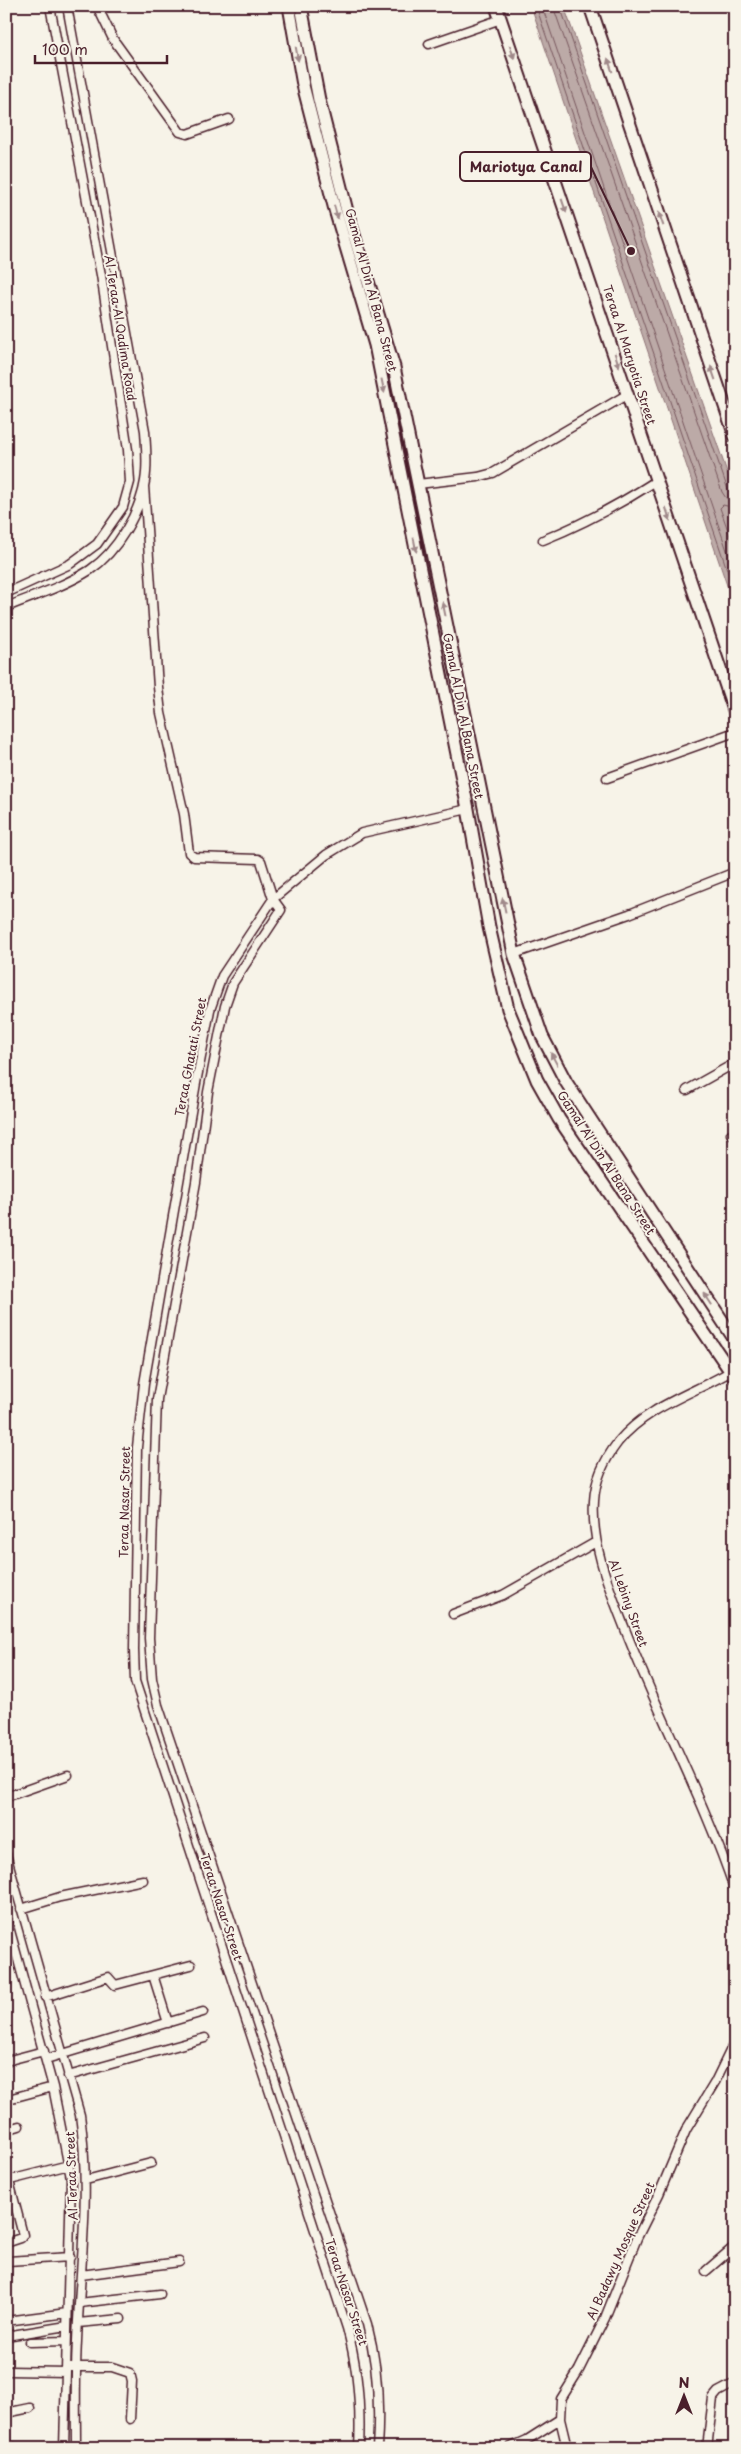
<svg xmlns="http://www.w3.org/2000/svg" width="741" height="2454" font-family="'Playpen Sans',sans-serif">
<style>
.water{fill:#bcaaa7;stroke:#8e7275}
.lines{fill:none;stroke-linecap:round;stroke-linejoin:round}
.shore{stroke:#78575d;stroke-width:1}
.street-casing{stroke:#4a1f2b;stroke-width:11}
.secondary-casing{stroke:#4a1f2b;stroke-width:15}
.street{stroke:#f7f3e8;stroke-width:8}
.secondary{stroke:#f7f3e8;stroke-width:11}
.oneway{fill:#a0898a}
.labels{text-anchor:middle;stroke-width:4;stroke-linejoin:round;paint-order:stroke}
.street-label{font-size:12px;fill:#4a1f2b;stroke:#f7f3e8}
.leader{fill:none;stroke:#4a1f2b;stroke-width:2}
.callout-dot{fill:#4a1f2b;stroke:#f7f3e8;stroke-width:2}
.callout{fill:#f7f3e8;stroke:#4a1f2b;stroke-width:2}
.callout-label{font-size:14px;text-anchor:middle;font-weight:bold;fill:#4a1f2b}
</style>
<rect width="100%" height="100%" fill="#f7f3e8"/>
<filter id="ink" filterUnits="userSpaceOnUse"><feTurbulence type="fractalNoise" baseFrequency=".02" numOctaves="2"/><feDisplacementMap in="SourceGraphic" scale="10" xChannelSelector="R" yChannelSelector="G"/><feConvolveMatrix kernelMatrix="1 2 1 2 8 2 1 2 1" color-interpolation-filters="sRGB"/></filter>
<g filter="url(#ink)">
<path class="water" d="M531,6H564L735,495V609Z"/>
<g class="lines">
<path class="shore" d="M536,6L735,593
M542,6L735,574
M553,6L722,492L726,498L735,500
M560,6L728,490L735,494
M735,508L723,505L720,508L735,550"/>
<defs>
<path id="street" d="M97,6L113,39L180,132L187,134L229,119
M429,44L501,19
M418,484L478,477L493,473L628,394
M144,486L158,687L161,713L184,814L189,853L194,857L258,859L261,861L273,899L281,910L233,983L225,1006L208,1092L196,1182L157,1399L149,1638L152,1679L158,1705L367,2324C378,2365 380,2405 377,2448
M543,540C583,524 620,504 656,481
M6,593L70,564L97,544L123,507L130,482L128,450L101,275L50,6
M6,607C34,596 65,586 90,570C117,552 140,512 145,481C148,464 146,447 145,431L67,6
M607,778L735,732
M514,954L629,914L735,872
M687,1090L735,1063
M731,1134L735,1132
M733,1370C695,1393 647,1406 618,1442C605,1459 595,1480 594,1501C591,1545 609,1588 625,1629C659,1717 705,1801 735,1891
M453,1614L503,1595L596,1542
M6,1797L68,1775
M6,1854L80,2115C91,2191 80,2265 77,2341C75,2376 76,2412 76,2448
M21,1909L60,1897L143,1880
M6,1916L53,2087L71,2178L64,2448
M153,1975L168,2023
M45,1997L108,1977L115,1985L191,1965
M46,2059L203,2012
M6,2061L44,2051
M68,2076L205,2038
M12,2098L53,2087
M6,2130L19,2126
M86,2180L151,2163
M6,2181L69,2165
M6,2243L21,2238L23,2235L9,2181
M8,2261L70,2257
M706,2271L735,2246
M81,2275L179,2262
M79,2303L160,2294
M6,2321L67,2313
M78,2323L121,2319
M6,2336L67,2326
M30,2342L66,2341
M71,2367H112L130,2373L132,2381L130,2419
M9,2371L66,2372
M6,2413L30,2408
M560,2419L567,2448
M6,2443L14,2448
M359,2448C361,2406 358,2368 347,2328L135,1681L134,1650L137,1447L144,1384L196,1083L210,1010L222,976L273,899L326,855L362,833L468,809
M509,2448L527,2440L560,2419L561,2399L579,2370L605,2318L637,2238L659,2194L686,2130L715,2082L735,2041
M707,2448L713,2398L718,2392L735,2383"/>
<path id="secondary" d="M289,6L303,85L335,210L375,345L468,809L489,927L508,1009L537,1080L559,1119L735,1378
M301,6L319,100L348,215L394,367L514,954L542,1036L566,1082L735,1340
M496,6L735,713
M590,6L735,436"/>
</defs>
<use href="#street" class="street-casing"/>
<use href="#secondary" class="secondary-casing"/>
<use href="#street" class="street"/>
<use href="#secondary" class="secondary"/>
</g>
<defs><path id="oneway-solid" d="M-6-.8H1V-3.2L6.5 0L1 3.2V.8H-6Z" transform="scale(1.25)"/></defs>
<g class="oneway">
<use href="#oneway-solid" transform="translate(512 52) rotate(71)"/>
<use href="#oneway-solid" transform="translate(297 54) rotate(80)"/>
<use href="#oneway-solid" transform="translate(610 65) rotate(-109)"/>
<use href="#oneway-solid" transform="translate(564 206) rotate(71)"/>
<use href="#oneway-solid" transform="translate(336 212) rotate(74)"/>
<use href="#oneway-solid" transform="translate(661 219) rotate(-109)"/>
<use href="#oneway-solid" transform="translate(617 360) rotate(72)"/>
<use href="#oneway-solid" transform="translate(713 373) rotate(-109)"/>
<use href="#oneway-solid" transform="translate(383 386) rotate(78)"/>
<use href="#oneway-solid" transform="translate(668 514) rotate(72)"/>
<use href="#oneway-solid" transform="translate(415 545) rotate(79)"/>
<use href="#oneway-solid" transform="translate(444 609) rotate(-102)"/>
<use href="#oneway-solid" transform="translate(504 905) rotate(-102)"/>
<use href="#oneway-solid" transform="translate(554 1059) rotate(-118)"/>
<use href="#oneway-solid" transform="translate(708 1299) rotate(-123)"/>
</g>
</g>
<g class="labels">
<g class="street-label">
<text transform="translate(371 290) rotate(75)" y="4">Gamal Al Din Al Bana Street</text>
<text transform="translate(120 328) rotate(81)" y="4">Al Teraa Al Qadima Road</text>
<text transform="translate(629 355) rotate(72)" y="4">Teraa Al Maryotia Street</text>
<text transform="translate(463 716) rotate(79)" y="4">Gamal Al Din Al Bana Street</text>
<text transform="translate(191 1057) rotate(-79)" y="4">Teraa Ghatati Street</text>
<text transform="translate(606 1163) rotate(57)" y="4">Gamal Al Din Al Bana Street</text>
<text transform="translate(125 1502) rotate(-89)" y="4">Teraa Nasar Street</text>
<text transform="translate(628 1603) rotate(70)" y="4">Al Lebiny Street</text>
<text transform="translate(221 1907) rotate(72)" y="4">Teraa Nasar Street</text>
<text transform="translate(72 2176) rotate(-92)" y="4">Al Teraa Street</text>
<text transform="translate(621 2251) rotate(-66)" y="4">Al Badawy Mosque Street</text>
<text transform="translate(346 2292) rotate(72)" y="4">Teraa Nasar Street</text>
</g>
</g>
<path class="leader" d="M631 251L591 167"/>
<circle class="callout-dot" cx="631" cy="251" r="5"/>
<rect class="callout" x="460" y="152" width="131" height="29" rx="5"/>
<g class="callout-label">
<text x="526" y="172">Mariotya Canal</text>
</g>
<rect width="741" height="2454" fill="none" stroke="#f7f3e8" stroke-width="25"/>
<rect x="12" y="12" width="716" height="2429" fill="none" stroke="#4a1f2b" stroke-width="2" filter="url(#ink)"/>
<g transform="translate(684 2396)" stroke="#f7f3e8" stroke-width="4" paint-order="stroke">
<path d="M0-4L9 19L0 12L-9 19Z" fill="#4a1f2b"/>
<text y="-8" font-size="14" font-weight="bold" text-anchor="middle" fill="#4a1f2b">N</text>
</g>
<path d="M35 55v8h132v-8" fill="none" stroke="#4a1f2b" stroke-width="2.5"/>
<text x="42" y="55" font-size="15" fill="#4a1f2b" stroke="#f7f3e8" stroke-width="4" paint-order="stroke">100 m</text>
</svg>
